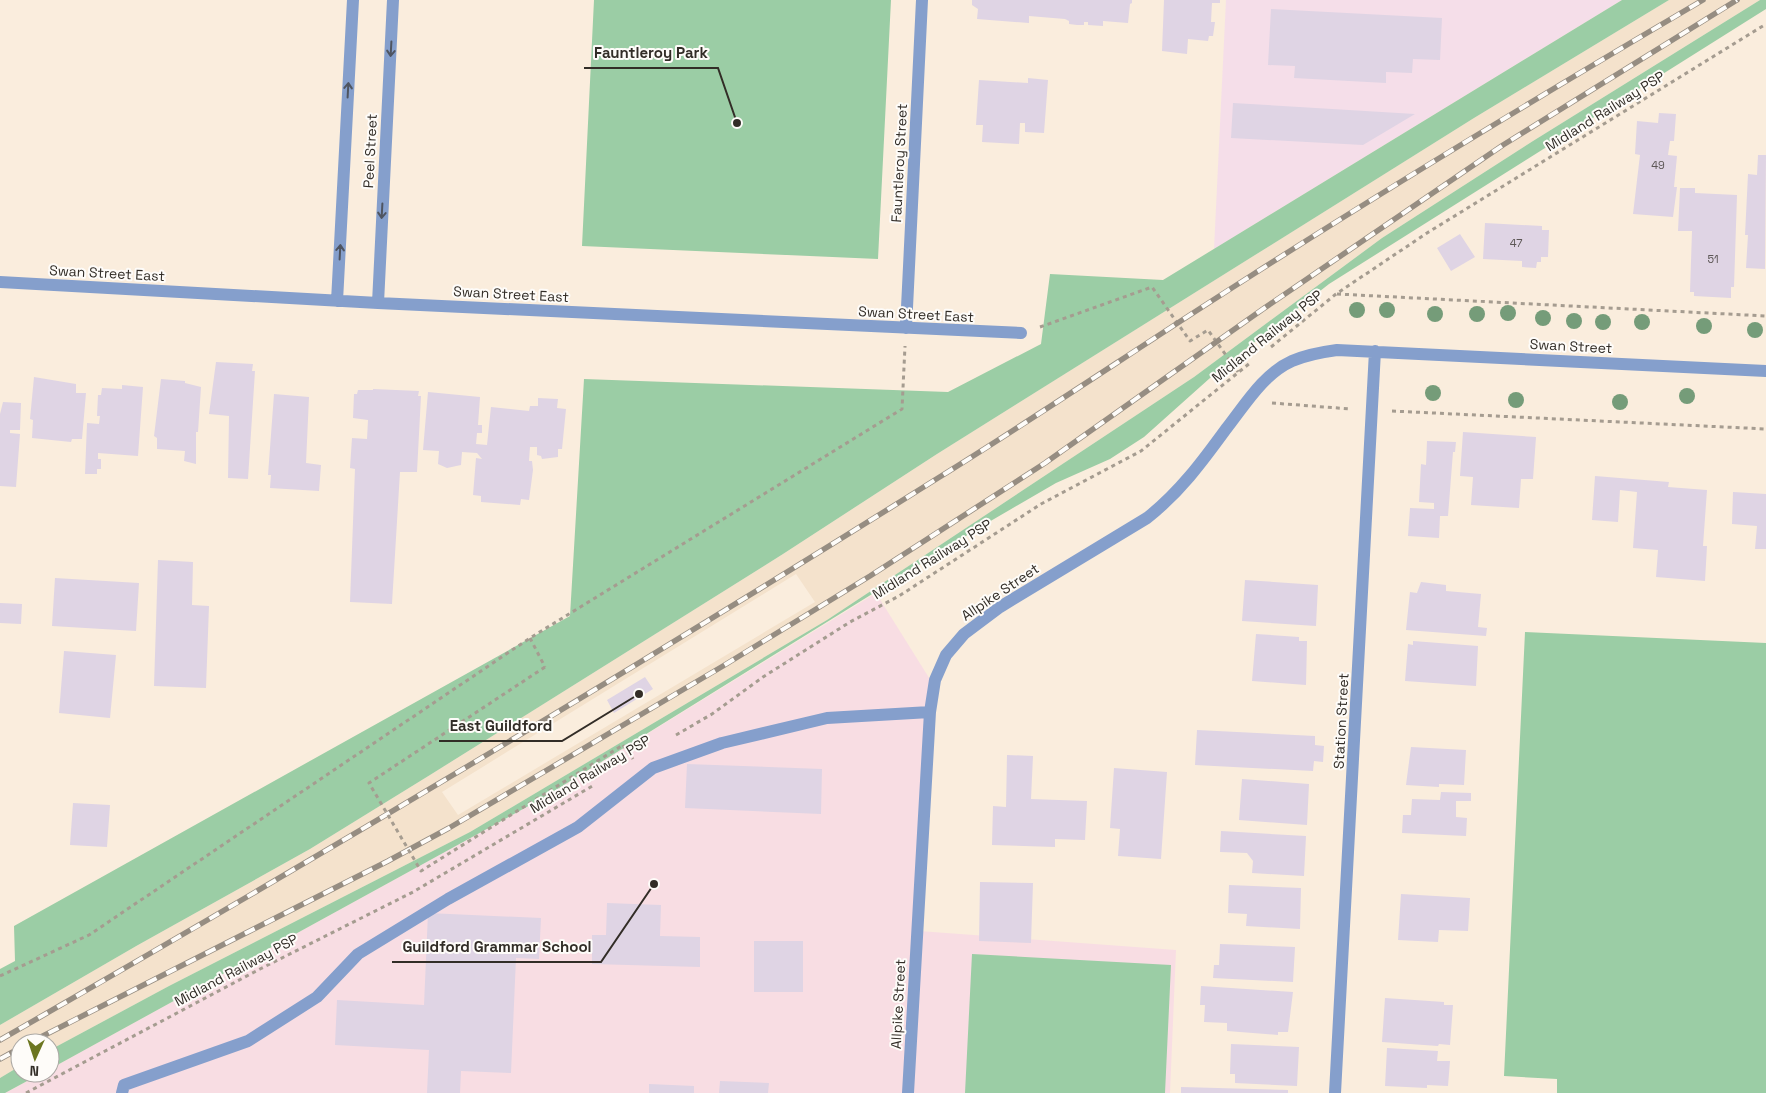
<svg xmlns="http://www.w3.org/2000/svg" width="1766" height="1093" font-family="'Space Grotesk',sans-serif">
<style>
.built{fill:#f4e2cc;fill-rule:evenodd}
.industrial{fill:#f5dee9}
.education{fill:#f8dde3}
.green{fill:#9bcda5}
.building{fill:#dfd4e4}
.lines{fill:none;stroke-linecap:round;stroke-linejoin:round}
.path{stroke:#a59c90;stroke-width:3;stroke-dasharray:4 4;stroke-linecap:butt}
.minor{stroke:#859fcc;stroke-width:12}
.rail-casing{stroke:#968d82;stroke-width:5.5}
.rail{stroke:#fefcf9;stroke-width:4;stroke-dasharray:11;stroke-linecap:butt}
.path-bridge{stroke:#a59c90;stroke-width:3;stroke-dasharray:4 4;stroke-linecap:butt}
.tree{fill:#759c79}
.oneway{stroke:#4f5561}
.labels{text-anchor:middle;stroke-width:4;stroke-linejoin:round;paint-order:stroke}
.number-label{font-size:11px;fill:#5d5756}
.street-label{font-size:14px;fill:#322d27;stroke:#fefcf9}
.leader{fill:none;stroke:#322d27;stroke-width:2}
.callout-dot{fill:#322d27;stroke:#fefcf9;stroke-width:2}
.callout-label{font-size:15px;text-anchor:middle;font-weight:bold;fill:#322d27;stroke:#fefcf9;stroke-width:4;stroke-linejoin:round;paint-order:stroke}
</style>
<rect width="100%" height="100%" fill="#faeddd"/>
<path class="built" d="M1669,0H1760L1533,141L1382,238L1194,377L827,620L470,832L169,986L50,1050V1043H20V1066L0,1078V1025L138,945L310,849L430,775L783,554L937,454L1474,118ZM796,574L815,602L458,815L442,792Z"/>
<path class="industrial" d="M1226,0H1622L1214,249Z"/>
<path class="education" d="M876,593L931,681L919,931L1176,950L1170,1093H5L42,1073H50V1069L543,798Z"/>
<path class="green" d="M594,0H891L878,259L582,246Z
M1622,0H1669L1474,118L937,454L783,554L430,775L310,849L138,945L0,1025V969L15,961L14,926L570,616L584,379L948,392L1041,344L1050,274L1163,280Z
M1760,0H1766V9L1329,284L1219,370L1144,437L1110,459L1056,483L982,526L543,798L50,1069V1050L169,986L470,832L827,620L1194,377L1382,238L1533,141Z
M1525,632L1766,643V1093H1557V1079L1504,1076Z
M972,954L1171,965L1165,1093H965Z
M20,1066V1073H42L5,1093H0V1078Z"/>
<path class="building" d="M972,0H1132V3L1130,4L1128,23L1103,21V26L1088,25V22H1084V25H1077L1069,24V21L1065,19L1029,16V23L977,19L978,9L972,5Z
M1164,0H1220V3H1212L1211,22H1215L1213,36H1209L1208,41L1188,39L1187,54L1162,51Z
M1271,9L1442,18L1440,60L1413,59L1412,73L1386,72V83L1294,78L1295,66L1268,65Z
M1028,78L1048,80L1044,133L1025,132V123H1020L1019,144L982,142L983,125H976L979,80L1028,83Z
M1233,103L1415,114L1363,145L1231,138Z
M1659,113L1676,114L1674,141H1670L1668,155L1677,156L1674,187H1677L1673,217L1633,214L1640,155L1635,154L1637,121L1658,123Z
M1758,155H1766L1765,269L1746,268L1748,235H1745L1748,174L1757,175Z
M1680,188H1695V193L1737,195L1734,287H1731V298L1694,296V292H1690L1692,231H1678Z
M1485,223L1542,226V230H1549L1548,257H1541V262H1537L1536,268L1522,267V261L1483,259Z
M1460,234L1475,257L1451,271L1437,248Z
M216,362L253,364L252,371H255L248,479L228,478L229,416L209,414Z
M34,377L76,384V393H86L82,439H72L71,442L32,438L33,420L30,419Z
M161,379L185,381V383L201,387L198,432H196V464L184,461L185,451L157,449V438L154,436Z
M122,385L143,387L138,456L98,453V459H101V469H97V474H85L87,423L99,424L100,416H97L98,395H101L102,388L122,389Z
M373,389L419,391L418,396H421L417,472H400L392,604L350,602L355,469L350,468L352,438L367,439L368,420L353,418L354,394H357L358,390H373Z
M428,392L480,397L478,425H482V433H477L476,444L487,445L491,407L529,411L530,406H538V398L558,399L557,408L566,409L562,449H558V457L542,459L541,456L537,455V447H530L529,461H532L533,470L529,500L521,499L520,505L481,502V496L473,495L476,458L482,459L477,453L462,452L461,465L447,468L438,464L439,451L423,450Z
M274,394L309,397L306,463L321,465L319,491L270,488L271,475H268Z
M3,402L21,403L20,430H10V433L20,434L16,487L0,486V414Z
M1463,432L1536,437L1533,479H1521L1519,508L1471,505L1473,477L1460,476Z
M1427,441L1456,442L1455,452H1453L1448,516H1440L1439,538L1408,536L1410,508L1434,509V503L1419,502L1421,464L1426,465Z
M1595,476L1669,482L1668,487L1707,490L1703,546H1707L1705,581L1656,577L1658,550L1633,548L1637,492L1620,490L1618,522L1592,520Z
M1733,492L1766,494V549H1755L1757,526L1732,524Z
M158,560L193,562L192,605L209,606L206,688L154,686Z
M55,578L139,583L136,631L52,626Z
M1245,580L1318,585L1316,626L1242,621Z
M1421,582L1446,585V591L1481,594L1478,627L1487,628L1486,636L1406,630L1410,592L1417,593Z
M0,603L22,604L21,624L0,623Z
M1256,634L1299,637V641H1307L1306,685L1252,681Z
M1413,641L1478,646L1476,686L1405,681L1408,644L1413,645Z
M64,651L116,655L110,718L59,713Z
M645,677L653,689L614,713L607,700Z
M1197,730L1315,736V745L1324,746L1323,762L1314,761L1313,771L1195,765Z
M1411,747L1466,750L1464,785L1439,784V787L1406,785Z
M1007,755L1033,756L1031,799L1087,801L1085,840L1055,839V847L992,845L993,806L1006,807Z
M687,764L822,769L821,814L685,808Z
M1114,768L1167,772L1161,859L1118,856L1120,829L1110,828Z
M1242,779L1309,784L1307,825L1239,820Z
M1441,792L1471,793V801H1456V817L1467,818L1466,836L1402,833L1403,815H1411L1412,799L1440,800Z
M73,803L110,805L107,847L70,845Z
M1221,831L1306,836L1304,876L1252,873L1253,861L1247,853L1220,852Z
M980,882L1033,883L1031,943L979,941Z
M1229,885L1301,888L1300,929L1246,926L1247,914L1228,913Z
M1401,894L1470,898L1468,931L1439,930L1438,942L1398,940Z
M607,903L661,905L660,936L700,937V967L592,964V935H606Z
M428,913L541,918L539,959L516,958L511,1073L461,1071L460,1093H427L429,1050L335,1045L337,1000L424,1005Z
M754,941H803V992H754Z
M1220,944L1295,947L1293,982L1213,978L1214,965H1219Z
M1201,986L1293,992L1288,1032H1278V1035L1227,1031V1023L1204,1022L1205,1005H1200Z
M1385,998L1444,1002V1005H1453L1450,1045L1439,1044L1438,1046L1382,1042Z
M1231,1044L1299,1047L1297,1086L1235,1083V1074H1230Z
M1387,1048L1438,1051L1437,1061H1450L1448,1086L1427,1085V1088L1385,1086Z
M720,1081L769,1083L768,1093H719Z
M649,1084L694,1086V1093H649Z
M1181,1087L1288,1090V1093H1181Z"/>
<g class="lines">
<path class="path" d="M1337,294L1766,316
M1040,327L1152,287L1190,341L1208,330L1238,372
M1271,347L1336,294L1427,233L1766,24
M1272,403L1351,409
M1392,411L1766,429
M530,638L545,667
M676,735L712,714L763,677L850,622L899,596L1041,504L1141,451L1250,363
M623,745L633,759
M0,976L89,935L530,638L902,409L905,346
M26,1093L260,969L413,892L594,785"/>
<path class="minor" d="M0,282L378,303L1021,333
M337,301L353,0
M378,303L393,0
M906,328L922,0
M122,1093L124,1085L248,1041L317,997L358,954L448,899L578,827L653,768L722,743L827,718L930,712
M908,1093L930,712L935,680L946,655L964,634L1000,607L1147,518C1179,493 1202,462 1226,429C1245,405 1263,374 1292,361C1306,355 1322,352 1337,350L1766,371
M1335,1093L1375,351"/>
<defs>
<path id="rail" d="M0,1040C316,859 629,672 938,478C1043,413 1145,343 1249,277C1399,181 1550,90 1703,0
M29,1043L388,861L449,828L723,666L870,576L1045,463L1263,309L1503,145L1737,0
M0,1059L20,1048"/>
</defs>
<use href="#rail" class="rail-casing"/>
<use href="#rail" class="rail"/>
<path class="path-bridge" d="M545,667L369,783L421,871L623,745"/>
</g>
<g class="tree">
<circle cx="1357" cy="310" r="8"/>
<circle cx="1387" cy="310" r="8"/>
<circle cx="1508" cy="313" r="8"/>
<circle cx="1435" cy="314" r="8"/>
<circle cx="1477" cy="314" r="8"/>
<circle cx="1543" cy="318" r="8"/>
<circle cx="1574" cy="321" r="8"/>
<circle cx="1603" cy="322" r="8"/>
<circle cx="1642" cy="322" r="8"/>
<circle cx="1704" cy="326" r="8"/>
<circle cx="1755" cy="330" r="8"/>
<circle cx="1433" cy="393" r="8"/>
<circle cx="1687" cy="396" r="8"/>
<circle cx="1516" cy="400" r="8"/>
<circle cx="1620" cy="402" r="8"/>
</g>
<defs><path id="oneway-shaft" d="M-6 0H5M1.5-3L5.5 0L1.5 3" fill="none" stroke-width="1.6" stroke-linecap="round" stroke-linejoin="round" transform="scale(1.25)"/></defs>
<g class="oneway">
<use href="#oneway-shaft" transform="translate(391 49) rotate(93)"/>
<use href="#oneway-shaft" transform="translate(348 90) rotate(-87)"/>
<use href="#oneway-shaft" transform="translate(382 211) rotate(93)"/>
<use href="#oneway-shaft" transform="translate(340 252) rotate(-87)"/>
</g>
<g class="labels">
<g class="number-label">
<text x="1658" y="169">49</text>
<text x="1516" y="247">47</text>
<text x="1713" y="263">51</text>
</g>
<g class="street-label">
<text transform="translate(1605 111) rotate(-32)" y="5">Midland Railway PSP</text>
<text transform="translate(370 151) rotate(-87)" y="5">Peel Street</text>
<text transform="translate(899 163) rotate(-87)" y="5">Fauntleroy Street</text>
<text transform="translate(107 273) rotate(3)" y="5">Swan Street East</text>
<text transform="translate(511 294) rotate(3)" y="5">Swan Street East</text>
<text transform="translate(916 314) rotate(3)" y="5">Swan Street East</text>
<text transform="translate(1267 336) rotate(-39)" y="5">Midland Railway PSP</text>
<text transform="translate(1571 346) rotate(3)" y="5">Swan Street</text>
<text transform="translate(932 559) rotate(-32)" y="5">Midland Railway PSP</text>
<text transform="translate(1000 592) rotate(-34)" y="5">Allpike Street</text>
<text transform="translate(1341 721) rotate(-87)" y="5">Station Street</text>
<text transform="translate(590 774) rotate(-31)" y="5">Midland Railway PSP</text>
<text transform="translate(236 970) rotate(-28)" y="5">Midland Railway PSP</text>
<text transform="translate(898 1004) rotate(-87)" y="5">Allpike Street</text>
</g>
</g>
<path class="leader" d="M737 123L718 68H584M639 694L562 741H439M654 884L601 962H392"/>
<g class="callout-dot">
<circle cx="737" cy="123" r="5"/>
<circle cx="639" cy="694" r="5"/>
<circle cx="654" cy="884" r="5"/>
</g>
<g class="callout-label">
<text x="651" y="58">Fauntleroy Park</text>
<text x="501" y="731">East Guildford</text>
<text x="497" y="952">Guildford Grammar School</text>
</g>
<g transform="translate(35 1058) rotate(183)"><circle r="24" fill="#fefcf9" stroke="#aca9a5"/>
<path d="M0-4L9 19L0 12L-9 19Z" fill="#6c7621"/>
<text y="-8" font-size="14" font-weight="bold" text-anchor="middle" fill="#322d27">N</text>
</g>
</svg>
